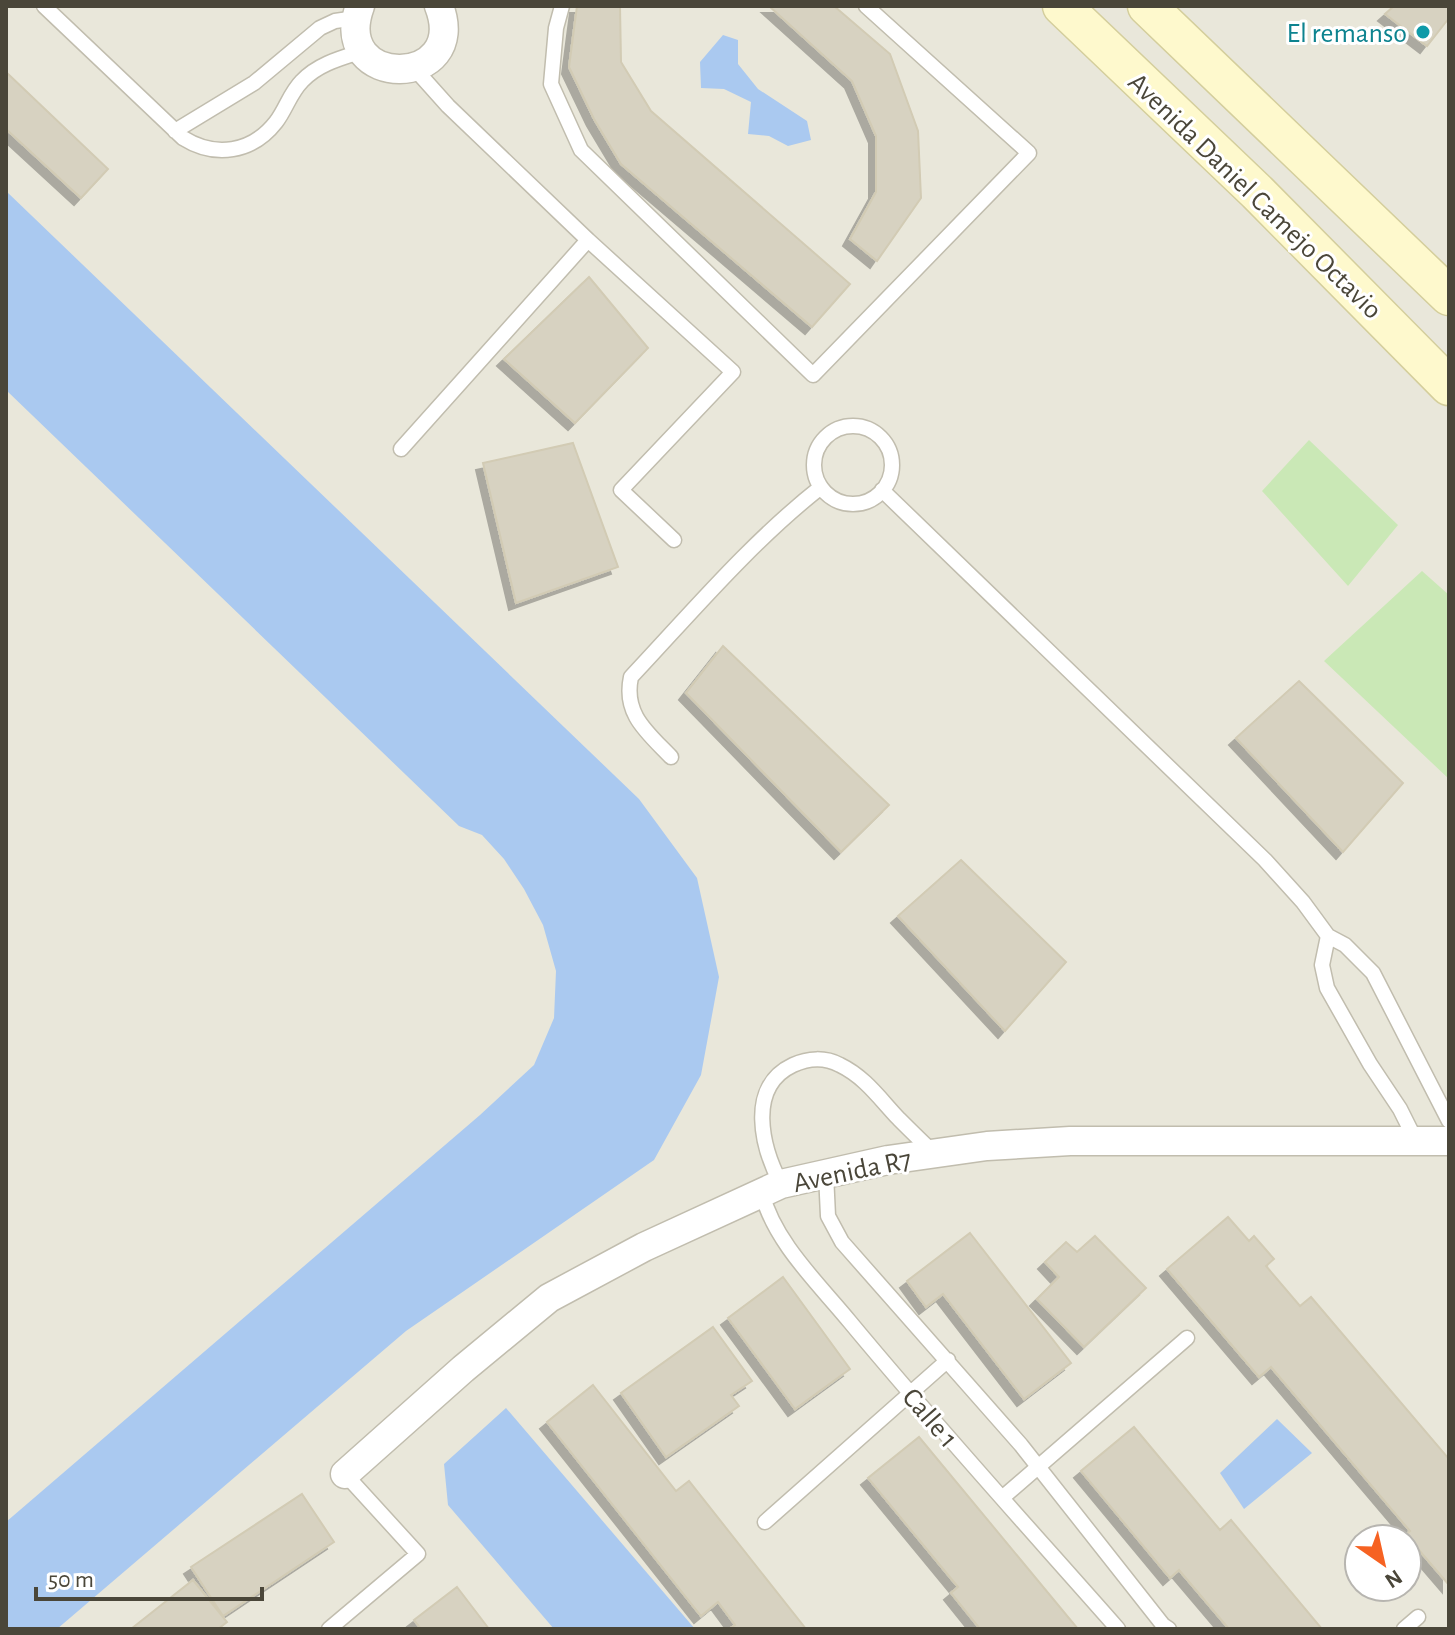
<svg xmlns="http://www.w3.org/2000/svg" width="1455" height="1635" font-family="'Alegreya Sans',sans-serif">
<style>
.residential{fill:#e9e7da;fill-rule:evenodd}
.green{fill:#cae8b6}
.water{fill:#aac9f0}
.building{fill:#d7d2c1;stroke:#d2cbb4;stroke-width:2;filter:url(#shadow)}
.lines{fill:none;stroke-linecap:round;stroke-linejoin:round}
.lane-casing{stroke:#c1bdae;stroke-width:17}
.street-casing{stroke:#c1bdae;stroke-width:31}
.secondary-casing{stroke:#d4ce9c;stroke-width:41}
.lane{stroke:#fff;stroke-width:14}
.street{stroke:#fff;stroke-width:28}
.secondary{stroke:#fef9cd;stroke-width:38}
.culture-dot{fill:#0f9aa8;stroke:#fff;stroke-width:3}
.labels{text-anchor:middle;stroke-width:6;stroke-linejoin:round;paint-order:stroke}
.culture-label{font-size:28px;fill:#0d838f;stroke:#fff;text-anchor:end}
.street-label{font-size:28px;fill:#4a4639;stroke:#fff}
</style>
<defs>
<filter id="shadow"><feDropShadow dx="-7" dy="7" stdDeviation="0" flood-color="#0004"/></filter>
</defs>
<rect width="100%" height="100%" fill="#f5f4ec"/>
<path class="residential" d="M6,6H1449V1629H6ZM1359,1539H1407V1587H1359Z"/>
<path class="green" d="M1309,440L1398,525L1348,586L1262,491Z
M1422,571L1449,595V779L1324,661Z"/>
<path class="water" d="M723,35L738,40V64L758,89L807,121L811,140L788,146L769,136L748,134L751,102L724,89L701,88L700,62Z
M6,191L639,799L697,878L719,977L701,1075L654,1160L406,1331L57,1629H6V1522L480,1115L534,1065L554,1018L556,971L543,925L524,889L504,859L482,835L459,826L6,390Z
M506,1408L695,1629H554L448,1505L444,1464Z
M1277,1419L1312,1453L1244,1509L1220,1473Z"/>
<path class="building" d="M577,6H620L621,62L651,111L850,284L812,327L621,164L594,119L569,67Z
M769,6H834L890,54L918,131L921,198L877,261L850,239L876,192V136L852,81Z
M1394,6H1449V18L1427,46L1385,14Z
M6,72L108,169L81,198L6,129Z
M589,277L648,348L575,423L504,359Z
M573,443L618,567L516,603L483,463Z
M723,646L889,805L841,852L686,693Z
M1299,681L1403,783L1343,852L1236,738Z
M961,860L1066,962L1005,1031L898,916Z
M1228,1217L1249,1241L1254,1236L1274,1259L1266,1266L1300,1306L1311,1297L1449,1459V1585L1406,1535L1410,1531L1271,1367L1259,1377L1167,1269Z
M970,1233L1071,1363L1024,1399L943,1294L926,1307L907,1281Z
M1095,1236L1146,1288L1084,1347L1037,1299L1059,1277L1045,1262L1066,1242L1077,1252Z
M783,1277L850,1369L795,1409L728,1318Z
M713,1327L752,1381L731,1395L739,1406L666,1457L621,1393Z
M593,1385L676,1491L689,1481L806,1629H729L735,1625L718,1602L701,1616L547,1422Z
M1134,1427L1220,1530L1231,1520L1322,1629H1229L1179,1570L1170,1578L1081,1471Z
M919,1437L1078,1629H980L951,1593L958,1587L868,1478Z
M302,1494L334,1542L223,1616L191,1567Z
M193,1580L227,1622L218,1629H131Z
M457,1587L489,1629H421L414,1620Z"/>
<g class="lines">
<defs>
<path id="lane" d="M44,6L183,138C215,158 252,153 276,122C286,109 290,93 302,81C318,64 341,58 363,51
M562,6L556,28L551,84L581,150L813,375L1029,153L866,6
M175,131L254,83L320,28L335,21L356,18
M588,240L733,372L621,490L674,540
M814 465a39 39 0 1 1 78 0a39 39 0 1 1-78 0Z
M401,449L588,240L448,106L414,68
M882,490L1265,860L1303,902L1328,936L1345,945L1373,973L1449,1121
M671,757C647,732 623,714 631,677C692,612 751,542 821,487
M1328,936L1322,965L1327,988L1370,1064L1400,1109L1416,1141
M826,1174L828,1216L842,1242L1021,1445L1163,1625L1169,1629
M781,1184C762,1148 746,1087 793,1065C808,1058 825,1057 840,1065C865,1077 880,1099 899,1119C910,1130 922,1142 934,1153
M762,1193C774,1242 819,1284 850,1322C937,1427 1028,1527 1118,1629
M1002,1498L1187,1338
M765,1522L948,1360
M329,1629L418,1554L345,1474
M1404,1629L1418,1617"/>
<path id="street" d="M360,6C329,91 471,89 439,6
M345,1474L463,1369L549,1298L644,1247L781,1184L888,1160L987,1146L1070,1141H1449"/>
<path id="secondary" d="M1062,6L1257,192L1449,386
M1147,6L1449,296"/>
</defs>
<use href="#lane" class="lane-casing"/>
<use href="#street" class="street-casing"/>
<use href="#secondary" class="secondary-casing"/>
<use href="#lane" class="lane"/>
<use href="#street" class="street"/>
<use href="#secondary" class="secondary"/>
</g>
<circle class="culture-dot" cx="1423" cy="32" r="8"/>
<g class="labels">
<g class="culture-label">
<text x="1407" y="42">El remanso</text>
</g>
<g class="street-label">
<text transform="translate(1256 195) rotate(44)" y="10">Avenida Daniel Camejo Octavio</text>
<text transform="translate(852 1170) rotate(-12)" y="10">Avenida R7</text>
<text transform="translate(931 1417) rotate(49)" y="10">Calle 1</text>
</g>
</g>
<rect width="1455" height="1635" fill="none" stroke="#4a4639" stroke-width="16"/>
<g transform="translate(1383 1563) rotate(146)"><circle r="38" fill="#ffffff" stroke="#b7b5b0" stroke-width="2"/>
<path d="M0-6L14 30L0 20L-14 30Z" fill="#f66222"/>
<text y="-12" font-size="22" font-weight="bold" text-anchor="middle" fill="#4a4639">N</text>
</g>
<path d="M36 1587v12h226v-12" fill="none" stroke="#4a4639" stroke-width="4"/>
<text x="48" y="1587" font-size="24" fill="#4a4639" stroke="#ffffff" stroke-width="6" paint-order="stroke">50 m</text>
</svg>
